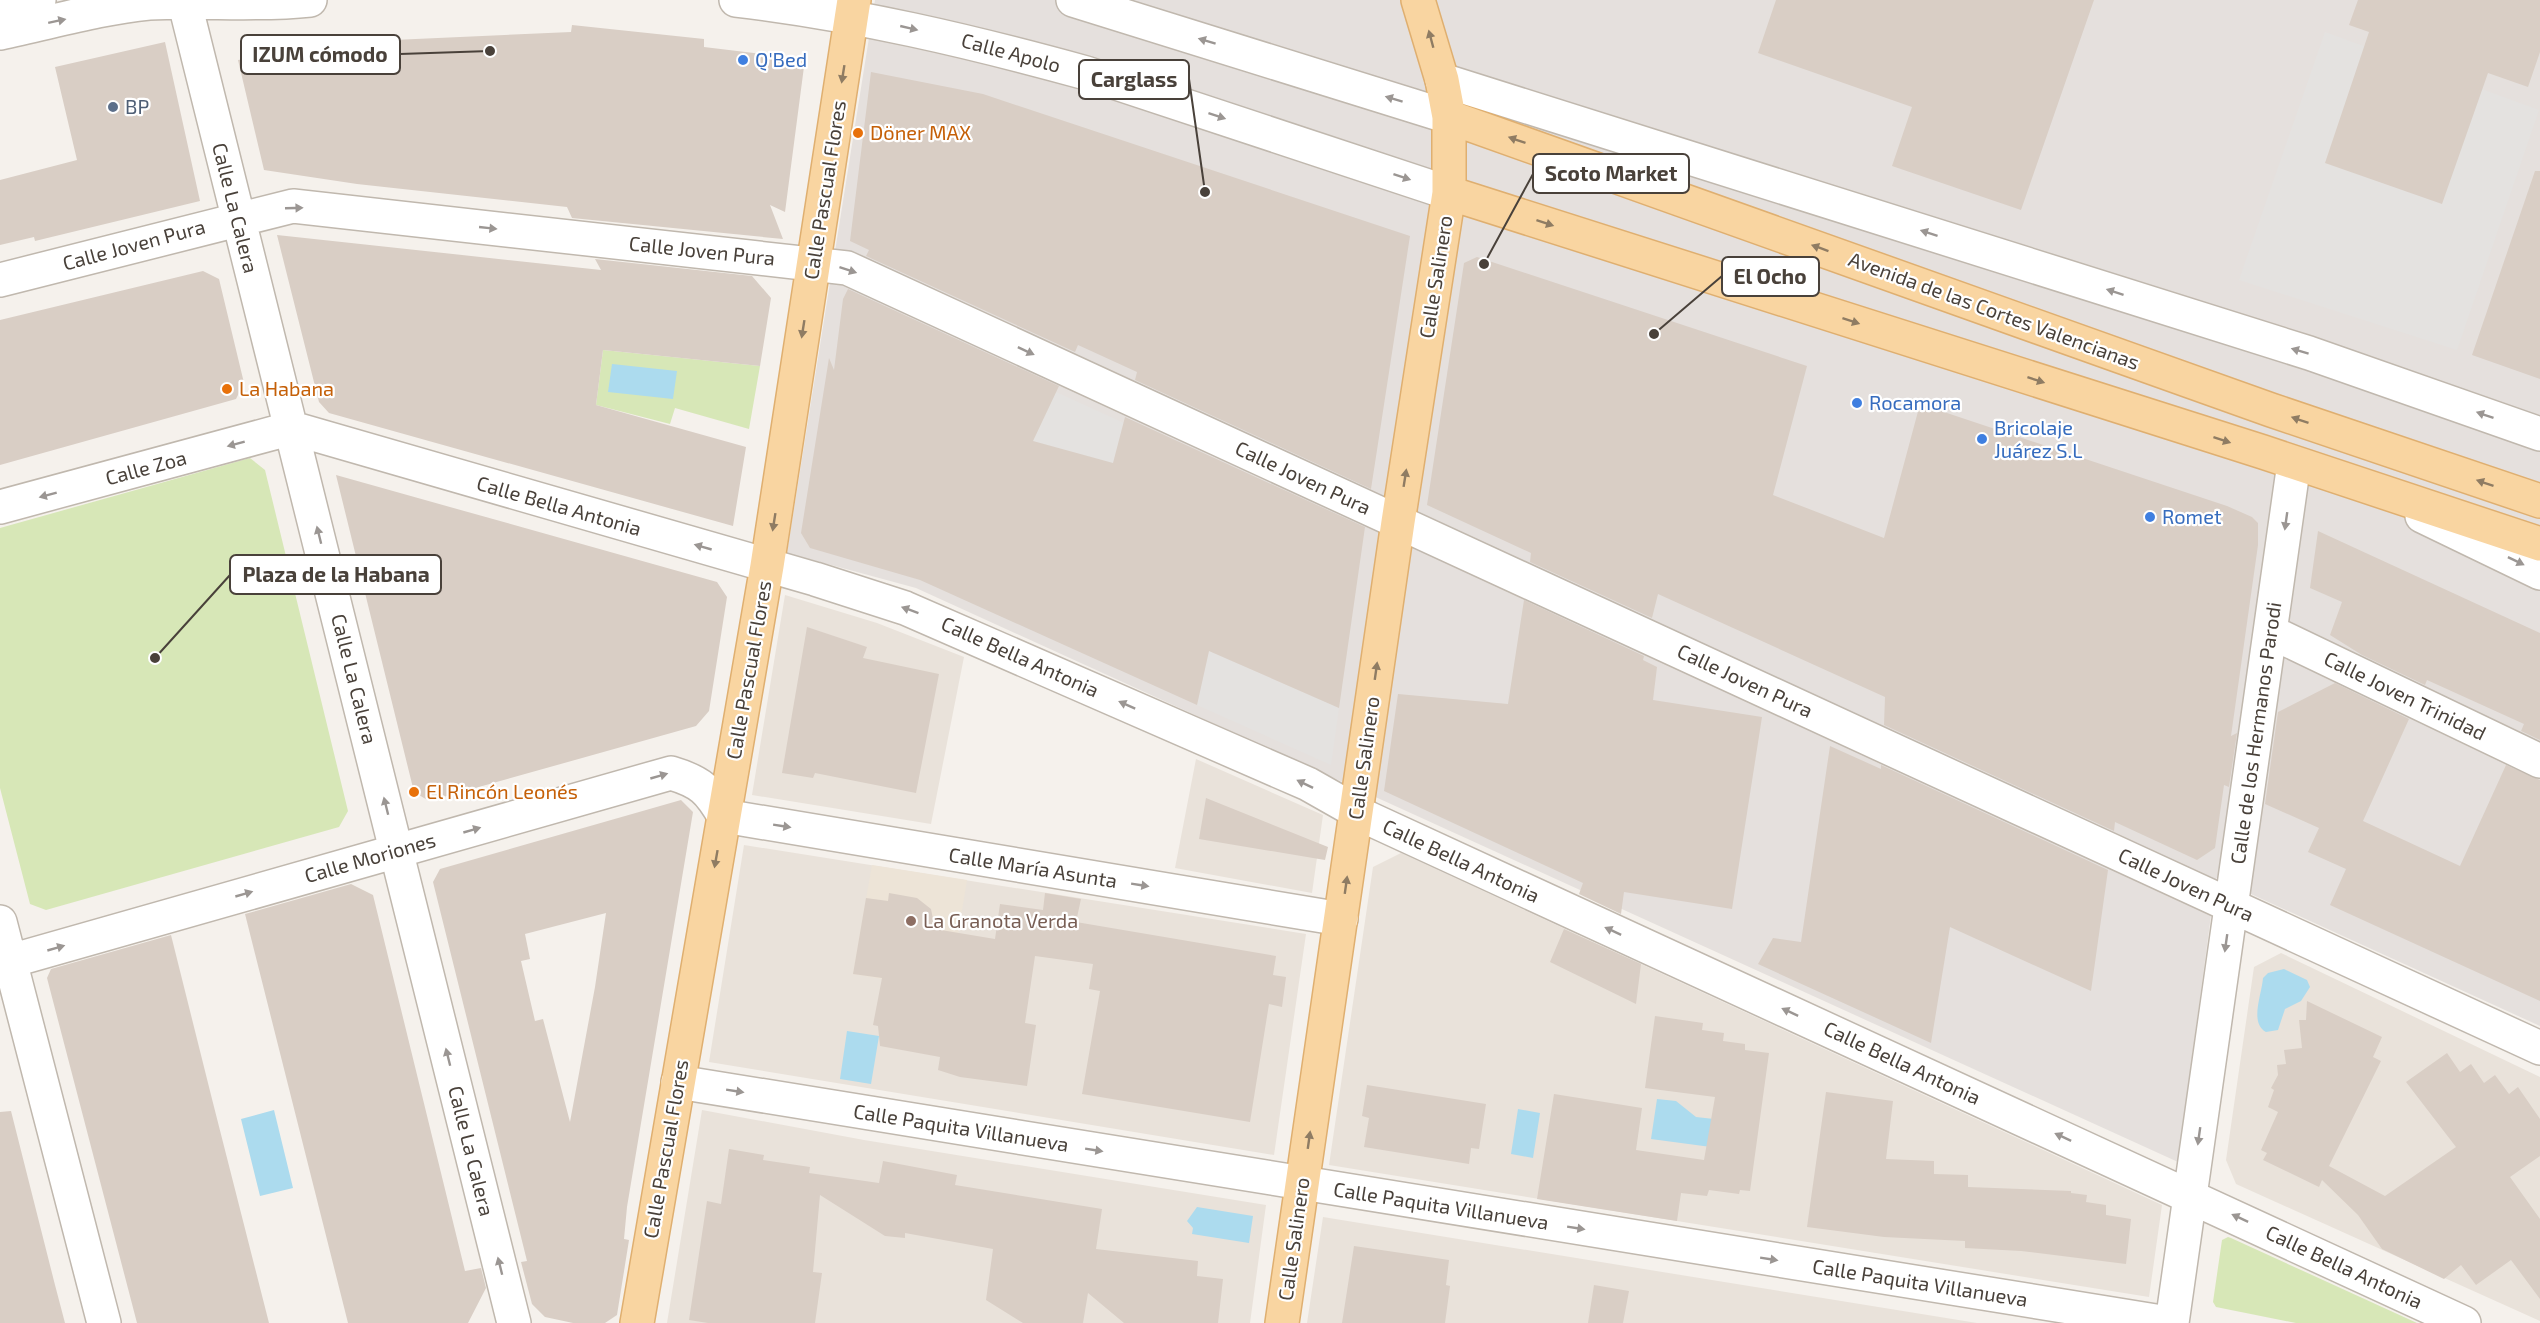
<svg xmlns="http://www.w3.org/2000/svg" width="2540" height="1323" font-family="'Exo 2',sans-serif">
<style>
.residential{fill:#e9e2da}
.industrial{fill:#e5e0dd}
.education{fill:#ede4d7}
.green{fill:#d7e7b7}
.parking{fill:#e4e2e0}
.water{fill:#acdbee}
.building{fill:#d9cec5;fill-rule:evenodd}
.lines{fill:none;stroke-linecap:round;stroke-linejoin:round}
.minor-casing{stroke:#c0b8ae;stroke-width:36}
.major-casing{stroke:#dfaf70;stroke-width:36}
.minor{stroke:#fff;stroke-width:33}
.major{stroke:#f9d5a1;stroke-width:33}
.oneway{fill:#9b9693}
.oneway2{fill:#8f7c63}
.shop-dot{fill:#3f7fe0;stroke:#fff;stroke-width:2}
.service-dot{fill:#5c6f8a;stroke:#fff;stroke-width:2}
.food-dot{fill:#e8710a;stroke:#fff;stroke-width:2}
.education-dot{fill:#8d6e63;stroke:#fff;stroke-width:2}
.labels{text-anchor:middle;stroke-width:4.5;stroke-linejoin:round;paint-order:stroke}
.street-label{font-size:20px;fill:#49413a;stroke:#fff}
.shop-label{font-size:20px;fill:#366cbe;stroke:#fff;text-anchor:start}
.service-label{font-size:20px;fill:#4e5e75;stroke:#fff;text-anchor:start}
.food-label{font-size:20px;fill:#c56008;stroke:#fff;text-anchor:start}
.education-label{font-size:20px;fill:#785e54;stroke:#fff;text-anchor:start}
.leader{fill:none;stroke:#49413a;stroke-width:2}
.callout-dot{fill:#49413a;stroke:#fff;stroke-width:2}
.callout{fill:#fff;stroke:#49413a;stroke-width:2}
.callout-label{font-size:21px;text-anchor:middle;font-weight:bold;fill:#49413a}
</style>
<rect width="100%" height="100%" fill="#f5f1ec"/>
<path class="residential" d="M785,595L877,623L964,657L931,824L752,795Z
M1196,759L1323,815L1312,893L1175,868Z
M744,845L1306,934L1274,1155L709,1062Z
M1401,853L2162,1205L2149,1297L1329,1165L1373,867Z
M2281,953L2540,1077V1321L2236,1184L2226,1160L2254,967Z
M702,1110L864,1140L1266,1205L1250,1323H667Z
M1323,1217L1977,1323H1307Z"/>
<path class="industrial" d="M875,0H2540V1026L2216,878L2178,1162L916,588L787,553Z"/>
<path class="education" d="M872,865L967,880L949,990L853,974Z"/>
<path class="green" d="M603,350L760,366L749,429L675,408L670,424L596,405Z
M250,458L265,470L348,811L339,827L46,910L30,904L0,788V528Z
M2228,1237L2231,1238L2417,1323H2296L2216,1307L2213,1302L2222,1240Z"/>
<path class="parking" d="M2325,32L2539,110L2457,350L2239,280Z
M1056,392L1124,423L1066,645L1019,625L1034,590L1033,441Z
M1209,651L1339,708L1331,765L1197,705Z"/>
<path class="water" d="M612,364L677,371L673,399L608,392Z
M2284,969L2307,980L2310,987L2301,1001L2285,1009L2278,1030L2266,1032C2249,1023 2262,994 2263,978L2268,973Z
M847,1031L879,1036L871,1084L840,1079Z
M1657,1099L1676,1101L1696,1117L1714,1119L1711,1147L1651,1139Z
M1518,1109L1540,1113L1533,1158L1511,1154Z
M274,1110L293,1188L260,1196L241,1119Z
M1197,1207L1253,1216L1249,1243L1192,1234L1193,1228L1187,1221Z"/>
<path class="building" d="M1776,0H2094L2021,210L1892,166L1912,107L1758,53Z
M2358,0H2540V52L2528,87L2488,73L2442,204L2325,163L2369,32L2349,25Z
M572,25L704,39V47L805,59L785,212L770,205L783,239L572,218L567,207L357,184L264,170L238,60L349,42L571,32Z
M165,42L200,201L35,241L34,237L0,245V180L77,160L55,67Z
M871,72L983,94L1410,236L1371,489L1135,380L1137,372L1078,345L1075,352L866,256L869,250L850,241Z
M2535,171H2540V379L2472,355Z
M277,235L601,270L595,259L752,276L771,298L760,366L603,350L596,405L746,447L733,526L329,413L319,402Z
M1477,257L1807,366L1773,495L1884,538L1920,404L2227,506L2252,517L2258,523V545L2231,736L2237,733L2229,787L2224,785L2215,848L2197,860L2115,822L2114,831L1884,725L1885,697L1658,594L1652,618L1530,562L1531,553L1427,505L1464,263Z
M203,271L219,279L244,383L236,399L0,465V320Z
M848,289L1059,386L1033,441L1113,463L1125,417L1365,527L1339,708L1209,651L1197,705L920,580L810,548L801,533L829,358L834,370L843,299Z
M336,475L717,582L727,597L709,711L696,726L429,801L414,792Z
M2318,531L2540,633V740L2521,731L2524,724L2427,680L2425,685L2362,655L2330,635L2342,602L2310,588Z
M1524,600L1644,656L1643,660L1657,667L1653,700L1762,717L1732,909L1624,892L1621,914L1579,894L1583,883L1384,791L1398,694L1508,704Z
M807,627L867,647L863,658L939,674L916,793L815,773L813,778L782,773Z
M2335,683L2409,719L2363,821L2460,866L2506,765L2540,780V1001L2330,905L2346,869L2308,852L2319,828L2265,804L2278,712Z
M1830,746L1881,769V765L2108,870L2091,991L1950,927L1931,1043L1758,964L1773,938L1801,942Z
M1206,798L1328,847L1325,860L1199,839Z
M681,800L693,812L627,1207L624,1239L629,1240L617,1315L605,1323H573L545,1317L532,1304L521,1262L527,1261L433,882L440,869ZM606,913L595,987L570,1122L543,1019L535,1021L521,961L530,959L525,934Z
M351,884L373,895L465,1271L481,1268L486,1288L468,1323H348L245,914Z
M889,893L917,898L931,909L935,929L995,939L1000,904L1043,910L1045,893L1081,899L1076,922L1276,956L1273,975L1286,977L1282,1007L1269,1004L1250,1122L1082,1094L1100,991L1089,989L1093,964L1035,956L1025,1023L1036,1025L1027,1086L960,1077L938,1070L940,1057L880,1046L878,1026L873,1025L882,978L853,974L866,898L888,901Z
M1564,929L1641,964L1636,1004L1550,962Z
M171,935L212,1099L269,1323H137L47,978L51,969Z
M2307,1001L2382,1037L2373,1057L2381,1061L2329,1166L2385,1196L2456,1147L2406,1082L2447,1053L2460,1072L2471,1064L2484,1083L2495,1075L2509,1094L2518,1087L2540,1119V1156L2510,1177L2540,1219V1299L2511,1260L2476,1285L2461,1265L2444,1279L2382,1249L2358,1215L2322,1180L2319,1187L2263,1160L2267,1153L2261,1150L2278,1112L2268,1107L2274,1090L2271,1088L2278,1075L2277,1065L2286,1064L2284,1050L2302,1048L2299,1020H2306Z
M1655,1016L1703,1023L1702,1030L1724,1033L1723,1041L1745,1044V1050L1769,1053L1750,1191L1740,1190L1739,1194L1709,1190L1707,1196L1681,1193L1677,1221L1537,1199L1554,1094L1642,1108L1636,1150L1704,1160L1715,1097L1645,1088Z
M1367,1085L1486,1104L1479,1149L1471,1148L1469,1164L1364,1147L1369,1118L1362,1116Z
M1826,1092L1893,1101L1886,1159L1934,1161V1174L1968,1175V1187L2071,1191V1193L2087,1195L2086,1202L2106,1205V1215L2131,1219L2126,1264L2021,1251L1965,1248V1241L1884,1237L1807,1227Z
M11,1111L55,1285L65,1323H0V1112Z
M729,1149L764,1155L763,1160L810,1167L809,1173L879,1183L883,1161L957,1175L955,1185L1102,1209L1096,1249L1198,1261L1197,1276L1223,1279L1218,1323H1124L1088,1293L1083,1323H1023L986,1300L993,1249L905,1233V1238L885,1236L820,1195L813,1272L822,1273L815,1323H708L689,1320L707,1201L721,1204Z
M1354,1246L1449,1260L1446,1285L1450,1286L1445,1323H1342Z
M1594,1285L1629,1291L1623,1323H1588Z"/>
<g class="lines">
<defs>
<path id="minor" d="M184,0L514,1323
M736,0C855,14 970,41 1086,73L1449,193
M1073,0L1449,117
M0,13L39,0
M0,33C49,23 99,8 149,3C203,0 256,6 310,0
M1442,80L2309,353L2540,434
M0,280L293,206L847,268L2540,1048
M0,507L292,428L815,579L905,608L1308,784L1368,818L2464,1323
M2422,516L2540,573
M2271,632L2540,761
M0,922L104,1323
M0,964L671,773C701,782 709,790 724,816L1341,919
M678,1082L2168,1323
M2172,1323L2294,463"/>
<path id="major" d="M1449,117L2271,410L2540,501
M1449,193L2263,452L2540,544
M637,1323L767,566L854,0
M1282,1323L1398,522L1449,193V117L1442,80L1418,0"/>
</defs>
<use href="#minor" class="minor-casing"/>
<use href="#major" class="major-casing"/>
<use href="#minor" class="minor"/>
<use href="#major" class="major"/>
</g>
<defs><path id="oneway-solid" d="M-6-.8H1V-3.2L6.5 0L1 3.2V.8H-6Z" transform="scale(1.5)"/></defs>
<g class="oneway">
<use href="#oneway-solid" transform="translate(57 21) rotate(-12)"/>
<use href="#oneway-solid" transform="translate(909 28) rotate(13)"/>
<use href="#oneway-solid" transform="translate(1207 41) rotate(-163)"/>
<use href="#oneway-solid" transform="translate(1394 99) rotate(-163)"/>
<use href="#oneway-solid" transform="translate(1217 116) rotate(18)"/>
<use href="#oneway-solid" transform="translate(1402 177) rotate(18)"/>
<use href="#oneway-solid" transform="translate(294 208) rotate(-2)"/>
<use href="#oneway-solid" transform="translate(488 228) rotate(6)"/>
<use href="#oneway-solid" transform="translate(1929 233) rotate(-162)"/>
<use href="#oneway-solid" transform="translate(848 270) rotate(18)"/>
<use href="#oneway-solid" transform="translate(2115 292) rotate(-162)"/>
<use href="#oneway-solid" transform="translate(1026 351) rotate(25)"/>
<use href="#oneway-solid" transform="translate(2300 351) rotate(-163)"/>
<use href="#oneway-solid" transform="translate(2485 415) rotate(-161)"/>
<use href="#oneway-solid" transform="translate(236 444) rotate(165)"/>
<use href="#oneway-solid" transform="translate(48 495) rotate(165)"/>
<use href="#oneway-solid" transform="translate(2286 521) rotate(98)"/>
<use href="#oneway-solid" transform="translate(319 535) rotate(-104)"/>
<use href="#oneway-solid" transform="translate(703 547) rotate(-164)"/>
<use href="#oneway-solid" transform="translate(2516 561) rotate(26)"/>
<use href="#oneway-solid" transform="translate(910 610) rotate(-160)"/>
<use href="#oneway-solid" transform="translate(1127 705) rotate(-156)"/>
<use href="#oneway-solid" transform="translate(659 776) rotate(-16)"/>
<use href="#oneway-solid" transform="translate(1305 784) rotate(-154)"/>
<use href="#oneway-solid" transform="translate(386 806) rotate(-104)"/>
<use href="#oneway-solid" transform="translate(782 826) rotate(9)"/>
<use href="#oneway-solid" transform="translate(472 830) rotate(-16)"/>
<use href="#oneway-solid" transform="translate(1140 885) rotate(9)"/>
<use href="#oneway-solid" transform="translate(244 894) rotate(-16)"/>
<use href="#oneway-solid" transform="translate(1613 931) rotate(-155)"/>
<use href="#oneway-solid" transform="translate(2226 943) rotate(98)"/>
<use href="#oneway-solid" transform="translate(56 948) rotate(-16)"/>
<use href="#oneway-solid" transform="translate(1790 1012) rotate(-155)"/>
<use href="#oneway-solid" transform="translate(448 1057) rotate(-104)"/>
<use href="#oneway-solid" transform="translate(735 1091) rotate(9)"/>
<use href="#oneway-solid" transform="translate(2199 1136) rotate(98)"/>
<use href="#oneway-solid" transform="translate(2063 1137) rotate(-155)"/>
<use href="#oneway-solid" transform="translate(1094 1150) rotate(9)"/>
<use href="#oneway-solid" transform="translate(2240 1218) rotate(-155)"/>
<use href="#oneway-solid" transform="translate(1576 1228) rotate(9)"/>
<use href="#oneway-solid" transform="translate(1769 1259) rotate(9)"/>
<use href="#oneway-solid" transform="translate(500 1266) rotate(-104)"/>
</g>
<g class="oneway2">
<use href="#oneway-solid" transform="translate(1431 39) rotate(-105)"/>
<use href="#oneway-solid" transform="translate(843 74) rotate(99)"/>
<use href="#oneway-solid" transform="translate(1517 140) rotate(-161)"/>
<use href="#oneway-solid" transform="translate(1545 223) rotate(18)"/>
<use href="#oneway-solid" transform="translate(1820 248) rotate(-160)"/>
<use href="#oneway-solid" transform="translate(1851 321) rotate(18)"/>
<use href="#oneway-solid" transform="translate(803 329) rotate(99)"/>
<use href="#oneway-solid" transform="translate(2036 380) rotate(18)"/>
<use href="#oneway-solid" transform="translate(2300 420) rotate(-161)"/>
<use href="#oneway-solid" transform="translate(2222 440) rotate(18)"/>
<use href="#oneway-solid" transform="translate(1405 478) rotate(-81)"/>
<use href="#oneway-solid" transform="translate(2485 483) rotate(-161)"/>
<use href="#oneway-solid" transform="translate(774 522) rotate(99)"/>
<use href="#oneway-solid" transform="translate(1376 671) rotate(-82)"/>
<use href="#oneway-solid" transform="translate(716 859) rotate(100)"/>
<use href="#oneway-solid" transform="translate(1346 885) rotate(-82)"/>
<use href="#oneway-solid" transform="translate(1309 1140) rotate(-82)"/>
</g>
<g class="shop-dot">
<circle cx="743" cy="60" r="6"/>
<circle cx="1857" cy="403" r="6"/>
<circle cx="1982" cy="439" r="6"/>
<circle cx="2150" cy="517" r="6"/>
</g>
<circle class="service-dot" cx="113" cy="107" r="6"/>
<g class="food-dot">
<circle cx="858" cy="133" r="6"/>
<circle cx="227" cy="389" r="6"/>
<circle cx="414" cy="792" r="6"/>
</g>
<circle class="education-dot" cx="911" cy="921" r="6"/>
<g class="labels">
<g class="street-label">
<text transform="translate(1011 53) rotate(15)" y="7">Calle Apolo</text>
<text transform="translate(825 190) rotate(-81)" y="7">Calle Pascual Flores</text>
<text transform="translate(235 208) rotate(76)" y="7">Calle La Calera</text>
<text transform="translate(134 245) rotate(-15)" y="7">Calle Joven Pura</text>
<text transform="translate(702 251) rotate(6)" y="7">Calle Joven Pura</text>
<text transform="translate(1436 277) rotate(-81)" y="7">Calle Salinero</text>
<text transform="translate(1994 311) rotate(20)" y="7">Avenida de las Cortes Valencianas</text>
<text transform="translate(146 468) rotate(-15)" y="7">Calle Zoa</text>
<text transform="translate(1303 478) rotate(25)" y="7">Calle Joven Pura</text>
<text transform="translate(559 506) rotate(16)" y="7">Calle Bella Antonia</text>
<text transform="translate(1020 657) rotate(24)" y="7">Calle Bella Antonia</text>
<text transform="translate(749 670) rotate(-80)" y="7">Calle Pascual Flores</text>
<text transform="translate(354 679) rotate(76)" y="7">Calle La Calera</text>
<text transform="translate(1745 681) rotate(25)" y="7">Calle Joven Pura</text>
<text transform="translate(2405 696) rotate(26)" y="7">Calle Joven Trinidad</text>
<text transform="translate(2256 733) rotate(-82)" y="7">Calle de los Hermanos Parodi</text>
<text transform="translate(1364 758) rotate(-82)" y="7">Calle Salinero</text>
<text transform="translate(370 858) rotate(-16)" y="7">Calle Moriones</text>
<text transform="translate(1461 861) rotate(25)" y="7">Calle Bella Antonia</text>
<text transform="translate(1033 868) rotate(9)" y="7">Calle María Asunta</text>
<text transform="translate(2186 885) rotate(25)" y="7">Calle Joven Pura</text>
<text transform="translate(1902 1063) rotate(25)" y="7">Calle Bella Antonia</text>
<text transform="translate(961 1128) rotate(9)" y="7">Calle Paquita Villanueva</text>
<text transform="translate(666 1149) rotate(-80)" y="7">Calle Pascual Flores</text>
<text transform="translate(471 1151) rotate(76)" y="7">Calle La Calera</text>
<text transform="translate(1441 1206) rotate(9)" y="7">Calle Paquita Villanueva</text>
<text transform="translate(1294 1239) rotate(-82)" y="7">Calle Salinero</text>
<text transform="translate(2344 1267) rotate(25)" y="7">Calle Bella Antonia</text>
<text transform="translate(1920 1283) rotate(9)" y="7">Calle Paquita Villanueva</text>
</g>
<g class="shop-label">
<text x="755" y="67">Q'Bed</text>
<text x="1869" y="410">Rocamora</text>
<text x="1994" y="435">Bricolaje<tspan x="1994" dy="23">Juárez S.L</tspan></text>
<text x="2162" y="524">Romet</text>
</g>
<g class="service-label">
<text x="125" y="114">BP</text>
</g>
<g class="food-label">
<text x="870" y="140">Döner MAX</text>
<text x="239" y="396">La Habana</text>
<text x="426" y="799">El Rincón Leonés</text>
</g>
<g class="education-label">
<text x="923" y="928">La Granota Verda</text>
</g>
</g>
<path class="leader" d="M490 51L400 54M1205 192L1189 79M1484 264L1533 174M1654 334L1722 276M155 658L230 575"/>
<g class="callout-dot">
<circle cx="490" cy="51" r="6"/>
<circle cx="1205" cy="192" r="6"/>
<circle cx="1484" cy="264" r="6"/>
<circle cx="1654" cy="334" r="6"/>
<circle cx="155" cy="658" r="6"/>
</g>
<g class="callout">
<rect x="241" y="35" width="159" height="39" rx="6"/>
<rect x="1079" y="60" width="110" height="39" rx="6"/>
<rect x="1533" y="154" width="156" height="39" rx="6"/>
<rect x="1722" y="257" width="97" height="39" rx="6"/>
<rect x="230" y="555" width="211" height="39" rx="6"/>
</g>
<g class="callout-label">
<text x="320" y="62">IZUM cómodo</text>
<text x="1134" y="87">Carglass</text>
<text x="1611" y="181">Scoto Market</text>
<text x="1770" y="284">El Ocho</text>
<text x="336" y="582">Plaza de la Habana</text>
</g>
</svg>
